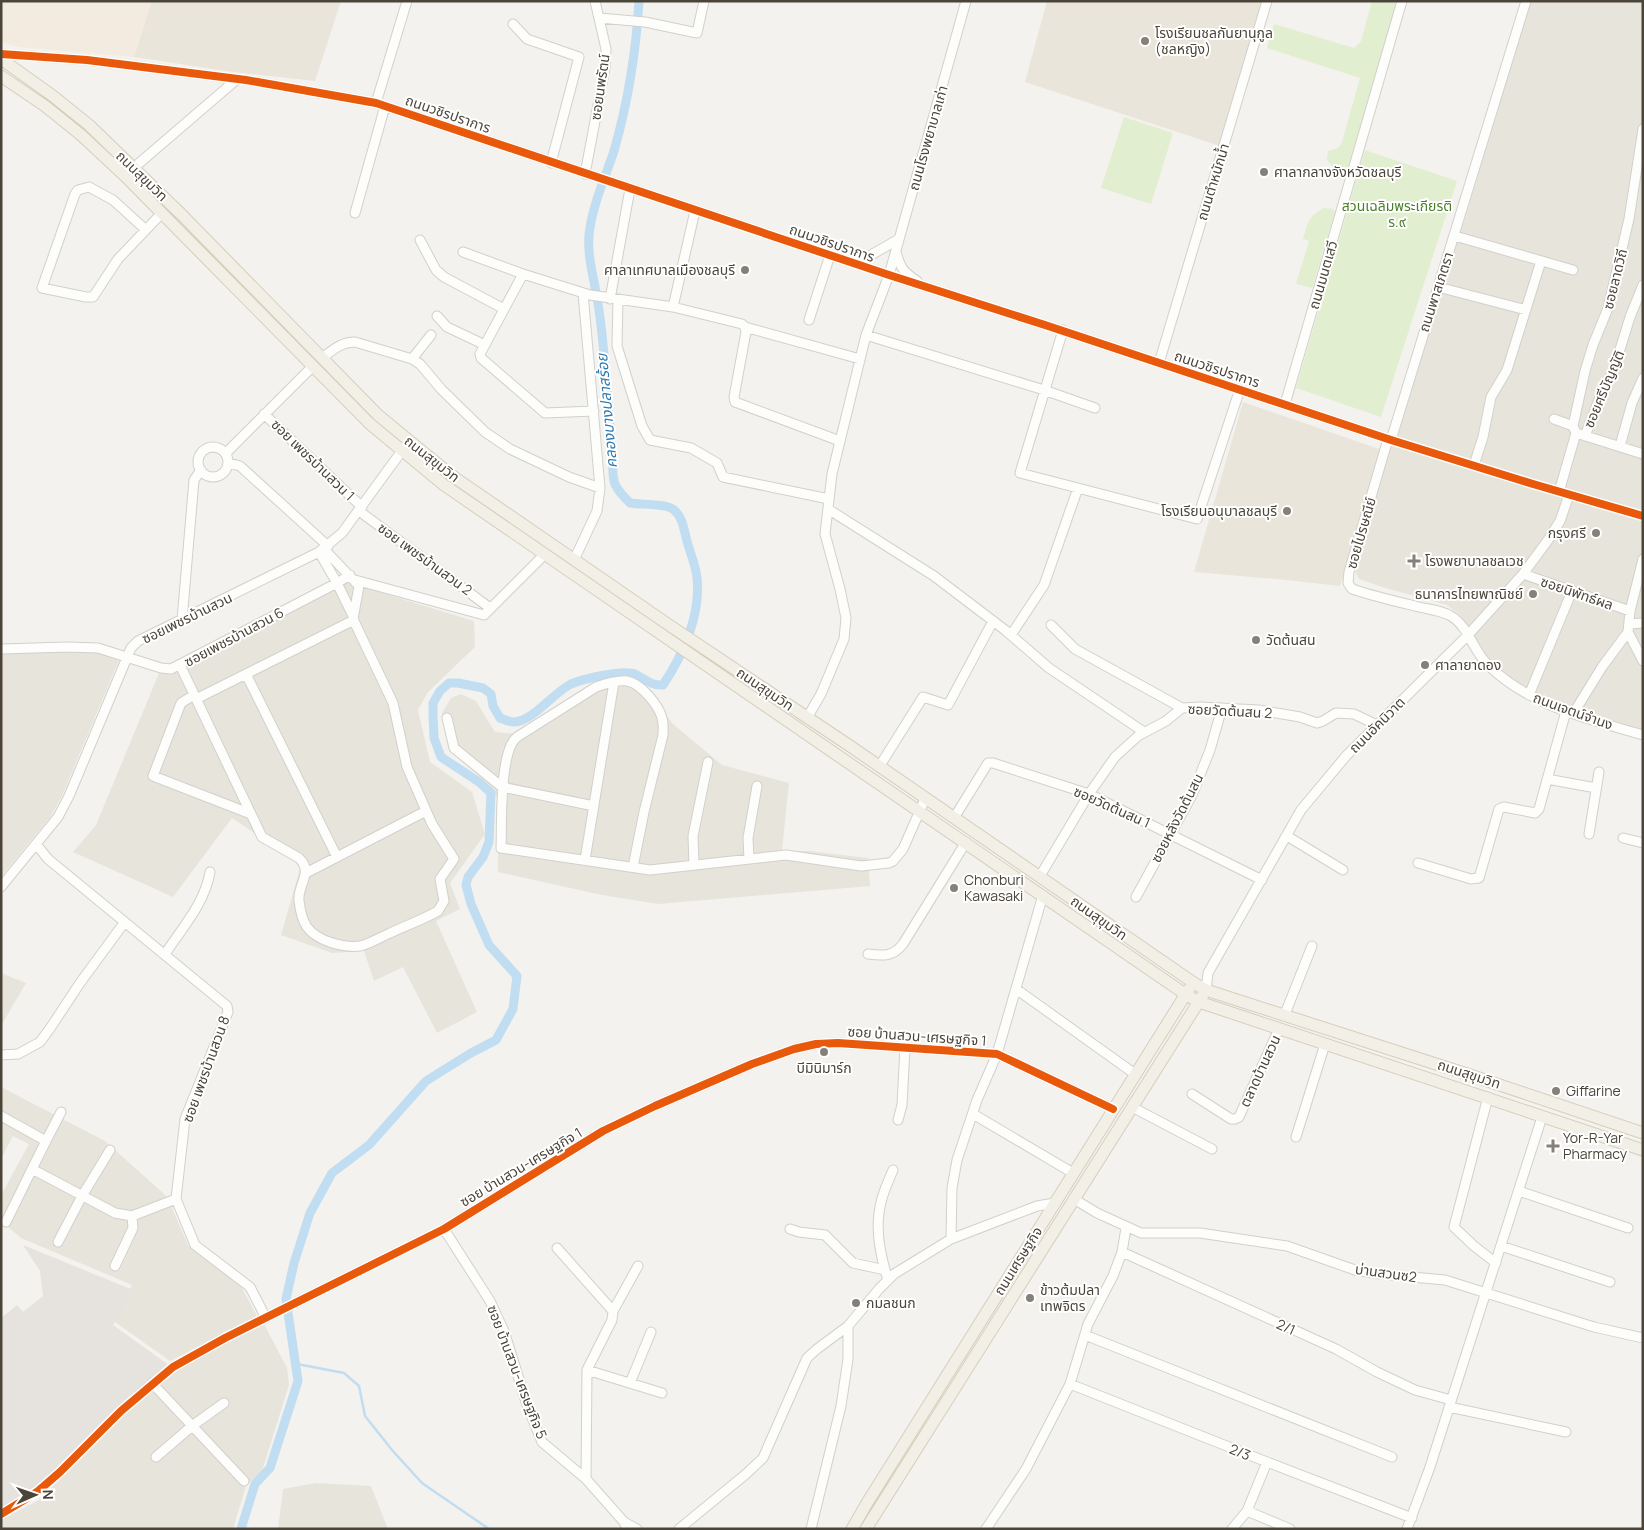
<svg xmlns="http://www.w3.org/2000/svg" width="1644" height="1530" font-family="Manrope,'Noto Sans Thai',sans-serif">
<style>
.residential{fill:#e7e4dc}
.commercial{fill:#f3ebdf}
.industrial{fill:#e6e2de}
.education{fill:#eae5da}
.green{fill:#e1eecf}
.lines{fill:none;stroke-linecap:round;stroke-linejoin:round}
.stream{stroke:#c0ddf1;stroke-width:2.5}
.canal{stroke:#c0ddf1;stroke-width:9}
.minor-casing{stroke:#d2d0cb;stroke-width:11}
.major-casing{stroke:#d6cebb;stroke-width:13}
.minor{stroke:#fdfdfc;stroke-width:9}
.major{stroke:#f2efe6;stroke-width:11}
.cycleway-casing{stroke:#fff;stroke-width:11}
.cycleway{stroke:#e8590c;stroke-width:8}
.poi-dot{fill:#868178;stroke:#fff;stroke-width:2}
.labels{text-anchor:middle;stroke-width:4;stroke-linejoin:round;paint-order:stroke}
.poi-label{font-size:14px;fill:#4b4439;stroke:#fff;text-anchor:start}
.street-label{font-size:14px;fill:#4b4439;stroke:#fff}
.park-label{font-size:14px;fill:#4a7f2a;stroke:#fff}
.water-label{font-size:15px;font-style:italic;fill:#2e7ab2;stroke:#fff}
</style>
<rect width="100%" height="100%" fill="#f4f2ee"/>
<path class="residential" d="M1531,1H1643V730L1587,714L1551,701L1517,684L1490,661L1460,615L1447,605L1382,587L1359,579L1354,569L1415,367L1441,285L1460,235Z
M354,573L382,593L474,621L475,647L428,692L418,710L430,762L472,792L485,834L450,883L460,909L436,921L477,1012L437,1033L403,967L374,981L364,951L332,953L281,935L301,865L232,818L173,897L73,852L96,825L159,673L335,586Z
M1,651H90L119,660L62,796L51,816L1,877Z
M628,680L650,692L672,723L722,765L789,783L782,851H809L868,858L870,886L658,904L602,895L498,872V798L488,784L450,751L442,713L451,698L461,694L476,701L495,732L520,734L600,685Z
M1,973L26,983L1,1026Z
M1,1087L105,1141L163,1193L169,1201L188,1245L241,1286L257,1316L170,1361L112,1320L132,1285L21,1238L1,1221V1195L29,1144L13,1136L1,1159Z
M264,1324L287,1368L289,1385L262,1471L246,1486L233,1529H1V1520L39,1500L121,1418L172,1371L225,1341Z
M316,1483L371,1486L388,1529H278L283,1489Z"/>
<path class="commercial" d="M1,1H152L134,57L19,47L4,43L1,41Z"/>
<path class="industrial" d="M23,1245L133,1290L113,1325L170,1366L36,1489L1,1510V1318L17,1305L23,1312L43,1296L40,1271Z"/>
<path class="education" d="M152,1H341L315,81L233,72L134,57Z
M1047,1H1267L1223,147L1025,82Z
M1243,402L1382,450L1340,586L1286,580L1194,572Z"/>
<path class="green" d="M1372,1L1397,3L1346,176L1340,180L1337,173L1327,160L1328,151L1338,148L1342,142L1360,78L1267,48L1274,24L1354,48L1361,41Z
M1124,117L1173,133L1151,204L1101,188Z
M1365,150L1457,181L1381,417L1296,388Z
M1324,208L1333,209L1335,212L1312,288L1296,284L1309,241L1303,239C1308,223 1308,216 1324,208Z"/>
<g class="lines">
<path class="stream" d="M297,1364L344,1373L359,1386L365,1416L392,1450L422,1483L489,1529"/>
<path class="canal" d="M241,1529L255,1484L270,1468L298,1381L286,1299L294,1263L310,1213L332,1173L369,1145L426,1081L471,1053L496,1040L513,1009L517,976L489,945L471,904L466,885L468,877L483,857L489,842L491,793L479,782L441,757L434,738L433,716V703L440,691L449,683H458L483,688L491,694L493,706L500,718C505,720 510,722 514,722C532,722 554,692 571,684C583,679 624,669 635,674C645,679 651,686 663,685C683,655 701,615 697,578C696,566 690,553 687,541C684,531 683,517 674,510C666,503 641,505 630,503C614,487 612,483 613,462C608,411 606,360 599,310C596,285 587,260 589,235C592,206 605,178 614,151C628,102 636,52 639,1"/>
<defs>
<path id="minor" d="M599,18L645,22L697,33L704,1
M513,24L527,39L579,57L551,163
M1,54L87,60L246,80L376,103L889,275L1045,325L1391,440L1533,484L1643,516
M376,103L407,1
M130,171L236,80
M585,174L605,68L606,49L595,1
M355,213L385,106
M146,230L113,200L89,187L78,190L75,194L42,288L86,297H93L118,259L161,214
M1455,236L1573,270
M420,240L436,270L444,277L504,309
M463,252L523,274L590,295L673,307L742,324L745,327L746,332L734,397L735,402L840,441
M896,252C900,267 903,272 917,281
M851,261L864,259L899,239
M523,274L480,354L481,358L545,413L594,411
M1438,287L1526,310
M610,299L630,189
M618,300L617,346L642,426L650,440L691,448L717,463L723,477L829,499
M673,307L695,211
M437,316L447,327L485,345
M809,320L830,255
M745,327L860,359
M1063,330L1020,473L1197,519L1240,389
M866,335L1044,390L1095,408
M322,358C333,350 341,342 355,342L412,359L420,364L441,389L485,432L510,449L569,477L600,488
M412,359L431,335
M1159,363L1267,1
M1285,404L1402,1
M264,414L362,507
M1554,419L1573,426L1576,433L1643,454
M1573,426L1585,371L1593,345L1608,308L1629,219L1643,129
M1585,436L1601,395L1614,369L1630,317L1643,285
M1388,439L1349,572L1348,583L1352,589C1373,596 1394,601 1415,606C1426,609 1441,610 1451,616C1469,627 1473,651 1488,665C1530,706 1588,719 1643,735
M1391,440L1526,1
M1620,446L1632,403L1643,378
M198 462a15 15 0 1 1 30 0a15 15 0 1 1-30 0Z
M226,453L313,366
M229,463L240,466L328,546
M1474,465L1483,437L1491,397L1507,370L1541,261
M1559,492L1576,433
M828,509L934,576L1005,630L1049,668L1144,732
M359,511L490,608
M319,552L337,583L353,616
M574,560L597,511L600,488L583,293
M1523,574L1630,611
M355,580L484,615L544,555
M182,620L194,480L201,470
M1629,624L1643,623
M1051,625L1075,649L1182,708
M1628,632L1643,661
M1011,635L1044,585L1078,488
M1,649L68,647L98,648L161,668L171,669L337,583L350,575
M180,665L262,837L299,858C314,873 297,885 299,901C300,909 302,920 307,927C317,941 343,948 360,946C369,944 379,938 388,934C405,926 422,920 438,911L444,901L440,879L454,859L432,824L407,767L393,703L353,619L359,586L324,549
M246,674L337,857
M194,695L181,703L153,776L251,814
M1529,695L1572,591
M196,699L354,620
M1573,714L1602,667L1628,632L1630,611L1643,559
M447,718L454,748L502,787L594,806
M807,718L821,694L844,639L846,618L840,589L825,534L832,474L866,335L889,275L966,1
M879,767L923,697L948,705L993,621
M1547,779L1596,788
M954,818L988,763H993L1089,794L1262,880
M1589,834L1599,772
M1287,836L1343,870
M1623,838L1643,843
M36,844L48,859L227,1006L228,1012L185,1119L176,1199L195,1245L250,1287L266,1318
M749,859L748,838L757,786
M585,860L614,682
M1418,863L1471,879L1479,878L1499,809L1504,807L1535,813L1539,809L1566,711
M694,865L693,836L708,762
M633,867L644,812L663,735C663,729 664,724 662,718C659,706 641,683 627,681C618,680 605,684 596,687L517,737C499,751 502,825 501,848C551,855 600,863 650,870L786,855L861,866L889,863L893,861L903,849L925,799
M306,873L426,811
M1040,876L1089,794L1115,757L1138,736L1166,721L1182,708L1200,707L1259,710L1300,717L1317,723L1323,721L1336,713L1354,714L1377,725
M1,887L58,817L69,796L131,648L138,641L319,552L342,533L401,452
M1136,897L1192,795L1210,750L1222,708
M165,954C182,928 205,903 210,872
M868,954C883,956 893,957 903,944L966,842
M1016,989L1135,1074
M1206,990L1208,973L1301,810L1346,756L1468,635L1523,574L1548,540L1560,521L1569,495
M1285,1014L1312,946
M1,1055L18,1054L40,1042L51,1027L80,983L124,923
M1192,1094L1231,1119H1235L1239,1117L1279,1029
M1488,1097L1454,1227L1474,1246L1496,1263
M1132,1107L1212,1149
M973,1114L1073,1173
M1,1116L46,1141L32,1169L115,1213L132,1216
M898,1120L902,1105L905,1048
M1296,1137L1325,1044
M46,1141L61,1112
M1519,1191L1628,1228
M1074,1199L1097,1213L1141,1233H1200L1287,1246L1355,1270L1380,1274L1445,1280L1594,1327L1643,1338
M6,1222L32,1169
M444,1229L490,1301L504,1331L527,1405L542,1442L586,1479L624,1522L627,1529
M790,1229L799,1232L825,1235L853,1263L885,1270
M951,1239L952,1188L957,1160L977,1100L997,1054L1043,895
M58,1242L82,1196L110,1150
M1501,1246L1610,1282
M557,1248L613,1311
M1122,1252L1336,1349L1377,1372L1415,1390L1451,1400
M115,1266L133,1228L132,1216L176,1199
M888,1280C881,1258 875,1230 880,1207C882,1194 888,1182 893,1170
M1085,1335L1392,1457
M587,1370L662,1393
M152,1383L244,1481
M630,1383L651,1332
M1070,1384L1267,1462L1412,1518
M1449,1407L1566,1432
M156,1457L192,1426L224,1403
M586,1479L587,1370L612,1320L613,1311L638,1266
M1247,1511L1290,1529
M1,1514L37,1492L60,1472L121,1411L173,1367L225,1338L444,1229L603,1131L655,1106L752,1064L794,1049L816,1044L838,1043L997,1054L1113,1109
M624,1522L637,1529
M679,1529L746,1474L763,1458L807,1358L817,1349L848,1326L879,1289L894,1274L951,1239L1037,1206L1055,1203
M811,1529L841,1406L848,1359V1326
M986,1529L1026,1469L1070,1384L1088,1324L1113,1276L1122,1252L1126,1228
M1232,1529L1247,1511L1267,1462
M1407,1529L1430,1467L1542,1117"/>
<path id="major" d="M1,59L53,96L89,125L182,215L378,415L451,475L669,625L850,746L1194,983L1206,990L1467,1074L1643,1133
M1,76L45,106L81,135L125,176L370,424L444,485L1185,994L1199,1002L1643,1150
M852,1529L867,1503L1189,989
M866,1529L1203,995"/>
</defs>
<use href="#minor" class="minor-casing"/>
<use href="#major" class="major-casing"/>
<use href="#minor" class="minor"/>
<use href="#major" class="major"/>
<defs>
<path id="cycleway" d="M1,54L87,60L246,80L376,103L889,275L1045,325L1391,440L1533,484L1643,516
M1,1514L37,1492L60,1472L121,1411L173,1367L225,1338L444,1229L603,1131L655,1106L752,1064L794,1049L816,1044L838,1043L997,1054L1113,1109"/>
</defs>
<use href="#cycleway" class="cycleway-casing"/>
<use href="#cycleway" class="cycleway"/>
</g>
<g class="poi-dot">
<circle cx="1145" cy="41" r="5"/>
<circle cx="1264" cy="172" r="5"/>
<circle cx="745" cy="270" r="5"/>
<circle cx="1287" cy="511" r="5"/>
<circle cx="1596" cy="533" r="5"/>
<path d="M1411.5 553.5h5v5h5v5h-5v5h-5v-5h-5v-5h5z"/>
<circle cx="1533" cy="594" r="5"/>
<circle cx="1256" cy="640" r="5"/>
<circle cx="1425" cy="665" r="5"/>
<circle cx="954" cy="888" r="5"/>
<circle cx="824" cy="1052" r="5"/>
<circle cx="1556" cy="1091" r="5"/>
<path d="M1550.5 1138.5h5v5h5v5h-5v5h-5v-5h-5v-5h5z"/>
<circle cx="1030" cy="1298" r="5"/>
<circle cx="856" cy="1303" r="5"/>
</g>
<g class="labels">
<g class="poi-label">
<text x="1155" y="38">โรงเรียนชลกันยานุกูล<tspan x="1155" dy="16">(ชลหญิง)</tspan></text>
<text x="1274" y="177">ศาลากลางจังหวัดชลบุรี</text>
<text x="735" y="275" text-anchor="end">ศาลาเทศบาลเมืองชลบุรี</text>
<text x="1277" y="516" text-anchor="end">โรงเรียนอนุบาลชลบุรี</text>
<text x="1586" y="538" text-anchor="end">กรุงศรี</text>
<text x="1425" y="566">โรงพยาบาลชลเวช</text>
<text x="1523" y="599" text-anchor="end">ธนาคารไทยพาณิชย์</text>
<text x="1266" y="645">วัดต้นสน</text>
<text x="1435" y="670">ศาลายาดอง</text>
<text x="964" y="885">Chonburi<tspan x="964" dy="16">Kawasaki</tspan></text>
<text x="824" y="1073" text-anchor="middle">บีมินิมาร์ก</text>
<text x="1566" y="1096">Giffarine</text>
<text x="1563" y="1143">Yor-R-Yar<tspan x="1563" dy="16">Pharmacy</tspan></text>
<text x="1040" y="1295">ข้าวต้มปลา<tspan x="1040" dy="16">เทพจิตร</tspan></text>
<text x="866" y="1308">กมลชนก</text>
</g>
<g class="street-label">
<text transform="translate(600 87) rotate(-82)" y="5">ซอยนพรัตน์</text>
<text transform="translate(448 114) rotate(19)" y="5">ถนนวชิรปราการ</text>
<text transform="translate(928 138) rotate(-74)" y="5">ถนนโรงพยาบาลเก่า</text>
<text transform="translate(142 176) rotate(44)" y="5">ถนนสุขุมวิท</text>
<text transform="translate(1213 182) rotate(-73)" y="5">ถนนตำหนักน้ำ</text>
<text transform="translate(832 243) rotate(19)" y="5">ถนนวชิรปราการ</text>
<text transform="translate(1323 275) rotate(-74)" y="5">ถนนมนตเสวี</text>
<text transform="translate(1615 279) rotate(-76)" y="5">ซอยลาดวิถี</text>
<text transform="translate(1436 292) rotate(-72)" y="5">ถนนพาสเภตรา</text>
<text transform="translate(1217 369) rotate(18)" y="5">ถนนวชิรปราการ</text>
<text transform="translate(1604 389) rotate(-67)" y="5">ซอยศรีบัญญัติ</text>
<text transform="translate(432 459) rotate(38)" y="5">ถนนสุขุมวิท</text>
<text transform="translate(313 460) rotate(44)" y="5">ซอย เพชรบ้านสวน 1</text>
<text transform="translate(1361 533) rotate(-74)" y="5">ซอยไปรษณีย์</text>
<text transform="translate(425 559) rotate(36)" y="5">ซอย เพชรบ้านสวน 2</text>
<text transform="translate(1577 593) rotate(19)" y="5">ซอยนิพัทธ์ผล</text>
<text transform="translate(187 618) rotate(-26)" y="5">ซอยเพชรบ้านสวน</text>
<text transform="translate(234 637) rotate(-28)" y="5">ซอยเพชรบ้านสวน 6</text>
<text transform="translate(765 689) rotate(34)" y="5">ถนนสุขุมวิท</text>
<text transform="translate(1230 711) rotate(3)" y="5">ซอยวัดต้นสน 2</text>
<text transform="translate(1573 711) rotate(20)" y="5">ถนนเจตน์จำนง</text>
<text transform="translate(1377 725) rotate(-45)" y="5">ถนนอัคนิวาต</text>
<text transform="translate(1112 807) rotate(24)" y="5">ซอยวัดต้นสน 1</text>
<text transform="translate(1177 818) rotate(-63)" y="5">ซอยหลังวัดต้นสน</text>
<text transform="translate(1099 918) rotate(35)" y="5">ถนนสุขุมวิท</text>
<text transform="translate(917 1036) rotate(4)" y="5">ซอย บ้านสวน-เศรษฐกิจ 1</text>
<text transform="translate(206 1069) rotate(-70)" y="5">ซอย เพชรบ้านสวน 8</text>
<text transform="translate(1260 1071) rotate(-65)" y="5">ตลาดบ้านสวน</text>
<text transform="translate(1469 1074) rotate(18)" y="5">ถนนสุขุมวิท</text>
<text transform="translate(521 1167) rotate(-31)" y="5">ซอย บ้านสวน-เศรษฐกิจ 1</text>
<text transform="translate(1018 1261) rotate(-58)" y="5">ถนนเศรษฐกิจ</text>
<text transform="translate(1386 1273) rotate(8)" y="5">บ่านสวนซ2</text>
<text transform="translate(1286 1327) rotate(24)" y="5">2/1</text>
<text transform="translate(517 1372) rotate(69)" y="5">ซอย บ้านสวน-เศรษฐกิจ 5</text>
<text transform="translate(1240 1452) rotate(22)" y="5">2/3</text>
</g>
<g class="park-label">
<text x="1397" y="211">สวนเฉลิมพระเกียรติ<tspan x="1397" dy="16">ร.๙</tspan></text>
</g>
<g class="water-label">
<text transform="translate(607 411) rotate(-95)" y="5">คลองบางปลาสร้อย</text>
</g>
</g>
<rect width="1644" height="1530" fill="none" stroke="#4b4439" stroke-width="5"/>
<g transform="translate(35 1495) rotate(88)" stroke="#ffffff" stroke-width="4" paint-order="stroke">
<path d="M0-4L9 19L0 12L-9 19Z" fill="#4b4439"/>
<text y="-8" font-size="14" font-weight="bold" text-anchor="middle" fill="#4b4439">N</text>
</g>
</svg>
